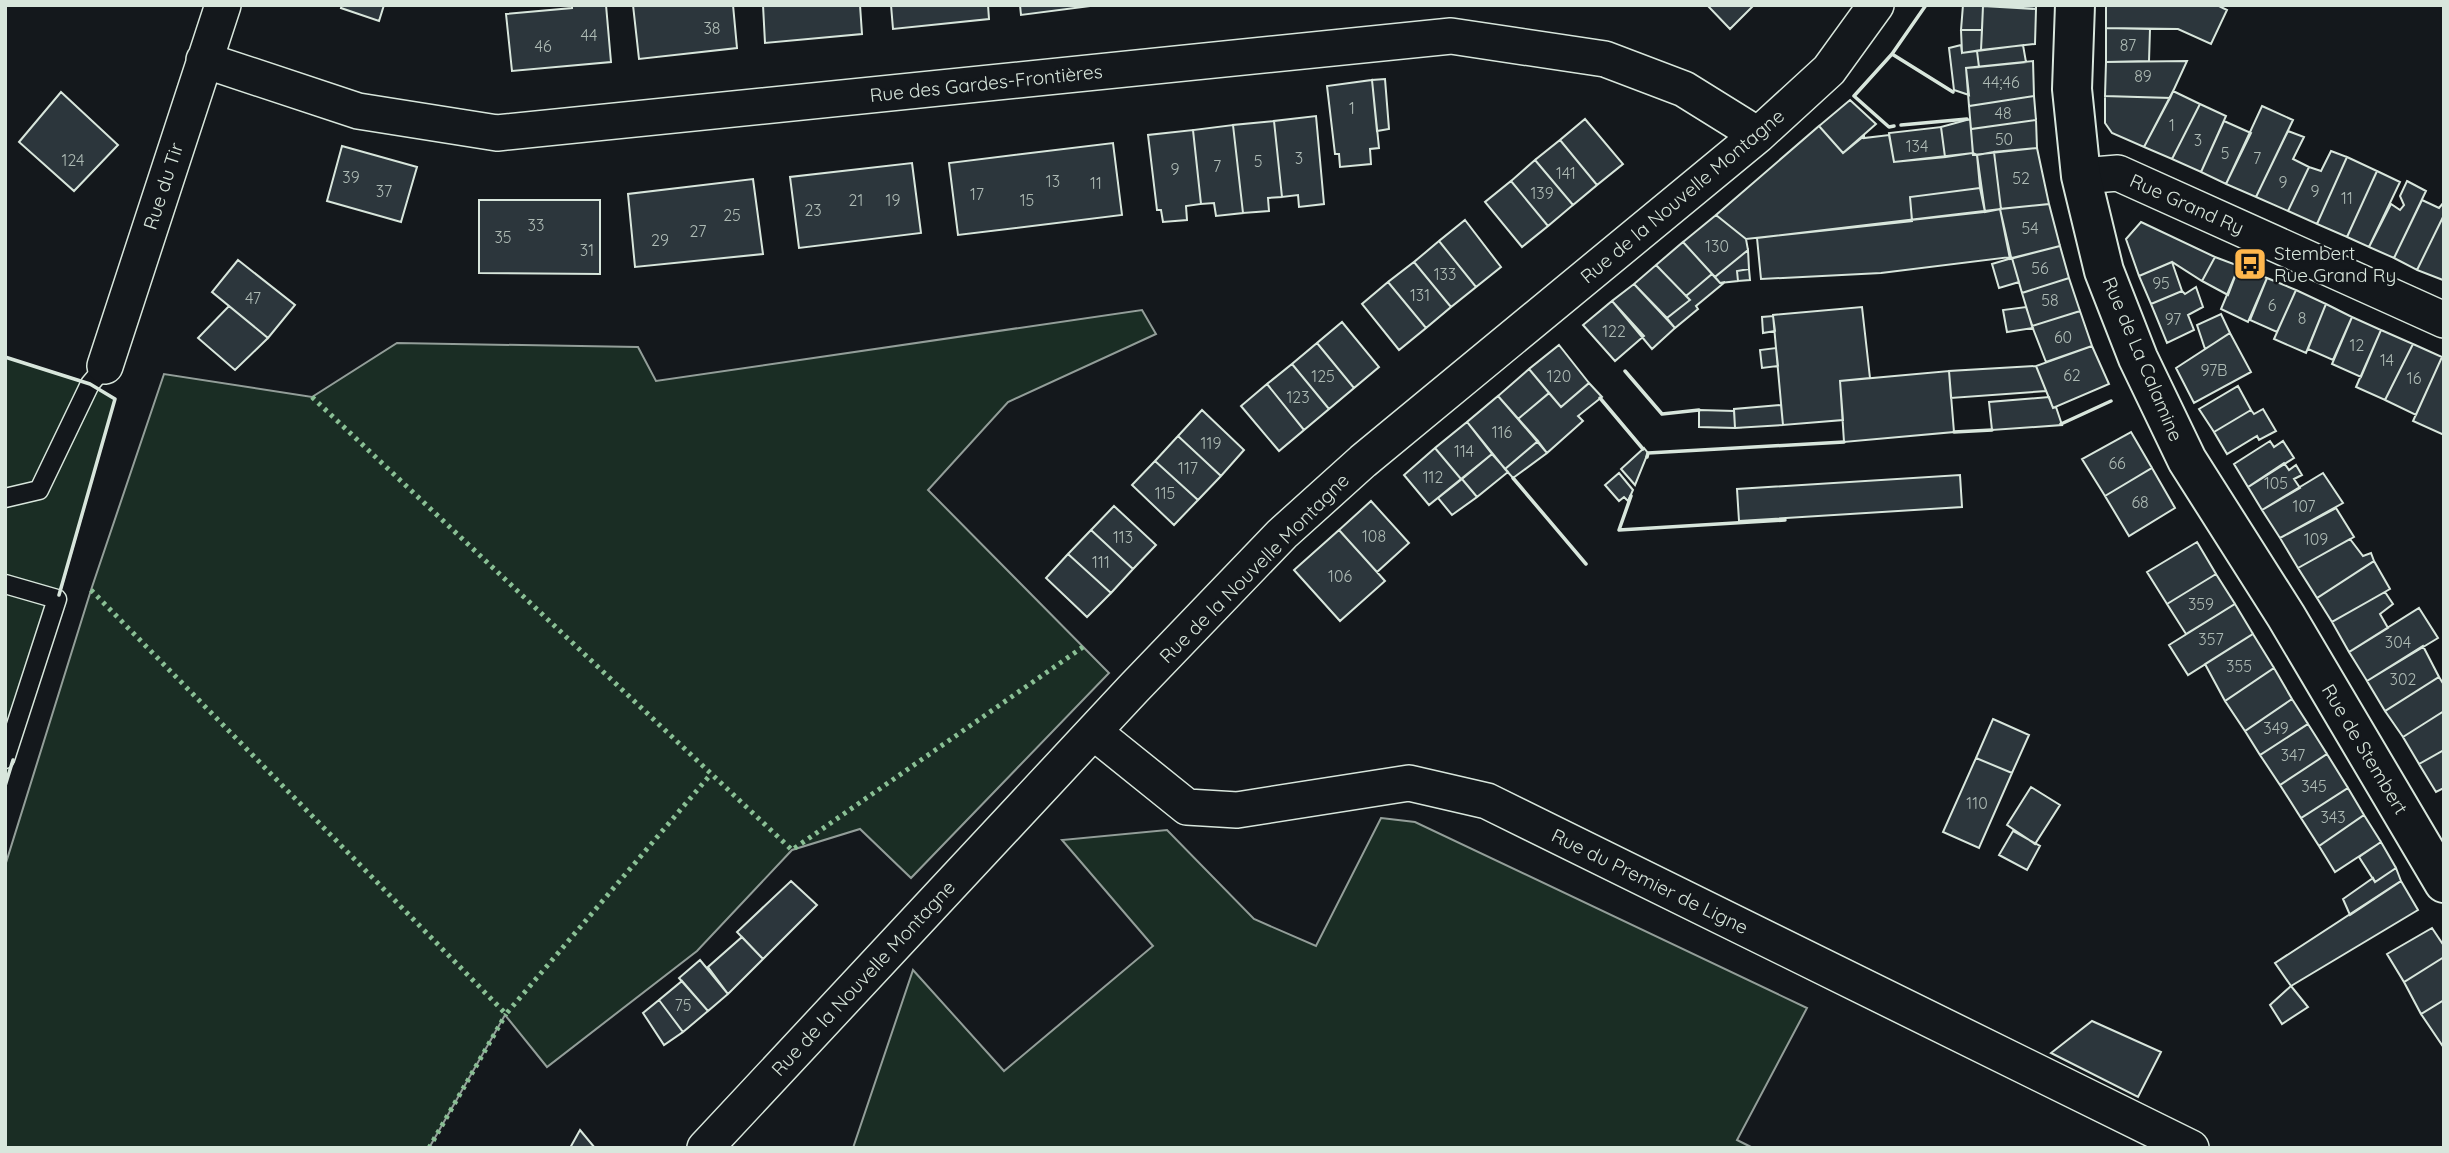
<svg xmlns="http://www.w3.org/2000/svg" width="2449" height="1153" font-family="Quicksand,sans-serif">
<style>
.green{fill:#1a2d24;stroke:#939e99;stroke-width:2}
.building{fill:#2c363c;stroke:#d8e6dc;stroke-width:2}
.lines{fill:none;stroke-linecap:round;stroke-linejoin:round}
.lane-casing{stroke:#d8e6dc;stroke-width:21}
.street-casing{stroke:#d8e6dc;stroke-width:38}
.secondary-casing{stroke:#d8e6dc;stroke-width:42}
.lane{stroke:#14181c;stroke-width:18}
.street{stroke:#14181c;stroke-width:35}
.secondary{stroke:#14181c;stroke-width:38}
.hedge{stroke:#8ac095;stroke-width:5;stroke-dasharray:3.5 5;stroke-linecap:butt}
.wall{stroke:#d8e6dc;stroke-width:3.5}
.labels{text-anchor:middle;stroke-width:5;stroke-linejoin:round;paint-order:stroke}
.number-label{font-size:16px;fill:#adbab4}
.street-label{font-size:19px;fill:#d8e6dc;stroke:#14181c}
.poi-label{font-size:19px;fill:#d8e6dc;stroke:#14181c;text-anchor:start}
</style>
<rect width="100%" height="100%" fill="#14181c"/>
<path class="green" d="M1142,310L1156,334L1008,402L928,490L1109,673L911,878L860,829L792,850L697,951L547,1067L505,1015L429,1148H5V866L91,590L164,374L312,397L397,343L638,347L656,381Z
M5,357L90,384L115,399L5,786Z
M1381,818L1415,822L1807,1008L1737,1140L1753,1148H853L913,970L1004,1071L1153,946L1062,840L1167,830L1254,919L1316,946Z"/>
<path class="building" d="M342,5H384L379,21L341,8Z
M572,5H606L611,62L512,71L506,14L572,8Z
M633,5H733L737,48L639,59Z
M763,5H860L862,34L765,43Z
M891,5H988L989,19L893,29Z
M1020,5H1098L1021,15Z
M1707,5H1754L1730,29Z
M1963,5L1983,6L1982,30H1961Z
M1979,5H2036V9Z
M2106,5H2217L2227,10L2211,44L2178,29L2106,28Z
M1983,6L2036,9L2035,44L1981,50Z
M2106,28L2150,29L2149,61L2106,62Z
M1961,30H1982L1981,50L1962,53Z
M1961,45L1962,53L1977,51L1979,67L1966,68L1969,95L1954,90L1949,48Z
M2023,45L2026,62L1979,67L1977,51Z
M2033,61L2034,96L1969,106L1966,68Z
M2187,61L2170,98L2105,96L2106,62Z
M1385,79L1389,129L1377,131L1372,80Z
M1372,80L1379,148L1370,149L1371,164L1340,167L1339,154H1335L1327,86Z
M2173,91L2200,104L2172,159L2144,147Z
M61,92L118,145L74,191L19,142Z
M2034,96L2036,120L1971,129L1969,106Z
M2105,96L2170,98L2144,147L2112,133L2105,123Z
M1850,100L1876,124L1843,153L1819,126Z
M2200,104L2226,116L2201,172L2172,159Z
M2262,106L2293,120L2256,197L2226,184Z
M1316,116L1324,204L1299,207L1298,195L1282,197L1274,121Z
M1585,119L1623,164L1597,185L1560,140Z
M1970,119L1973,153L1945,157L1941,127Z
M2036,120L2037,148L1973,155L1971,129Z
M1274,121L1282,197L1268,198L1269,211L1243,213L1233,125Z
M2224,121L2251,133L2226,184L2201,172Z
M1233,125L1243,213L1216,216L1214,203L1201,204L1193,130Z
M1819,126L1843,153L1864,136V138L1889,135L1894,162L1973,153L1977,155L1980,188L1910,197L1912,221L1746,239L1716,215Z
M1941,127L1945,157L1894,162L1889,133Z
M1193,130L1201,204L1186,206L1187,220L1163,222L1161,210H1157L1148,135Z
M2288,131L2304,137L2293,159L2309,167L2288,211L2256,197Z
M1560,140L1597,185L1573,205L1535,160Z
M1113,143L1122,215L958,235L949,163Z
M342,146L417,167L401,222L327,201Z
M2037,148L2049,204L2001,209L1994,152Z
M2331,151L2347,157L2317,224L2288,211L2309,167L2321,171Z
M1994,152L2001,209L1985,212L1977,155Z
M2347,157L2377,171L2347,237L2317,224Z
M1535,160L1573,205L1548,226L1511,181Z
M912,163L921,233L799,248L790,177Z
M2377,171L2400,182L2369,247L2347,237Z
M753,179L763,254L635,267L628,194Z
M1511,181L1548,226L1522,247L1485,202Z
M2407,181L2426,191L2394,258L2369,247L2391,204L2400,210L2404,205L2400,196Z
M1980,188L1985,212L1912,220L1910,197Z
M479,200H600V274L479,273Z
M2422,200L2439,208L2444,202V215L2417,270L2394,258Z
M2049,204L2060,246L2010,259L2000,209Z
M2000,209L2011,257L1881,273L1761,279L1757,238Z
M1716,215L1746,239L1748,250L1715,277L1683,242Z
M2444,215V279L2443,280L2417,270Z
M1465,220L1501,267L1476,287L1439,241Z
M2141,222L2215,257L2202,281L2172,262L2139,276L2126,239Z
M1439,241L1476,287L1451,307L1414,262Z
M1683,242L1712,274L1686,296L1656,265Z
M2060,246L2069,278L2022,293L2012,258Z
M1748,250L1749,269L1737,271L1738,281L1720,283L1715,277Z
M2215,257L2239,266L2228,295L2202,281Z
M2012,258L2019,282L1999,288L1992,264Z
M238,260L295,305L268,338L212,292Z
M1414,262L1451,307L1426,328L1388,282Z
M2172,262L2182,291L2151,304L2139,276Z
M1656,265L1690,300L1667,318L1634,284Z
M2239,266L2267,278L2248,322L2221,309Z
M1749,269L1750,280L1738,281L1737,271Z
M1712,274L1720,283L1725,282L1696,306L1698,309L1675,328L1667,318L1690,300L1686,296Z
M2069,278L2080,311L2032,326L2022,293Z
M2267,278L2296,290L2277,332L2250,320Z
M1388,282L1426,328L1399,350L1362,304Z
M1634,284L1675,328L1652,349L1612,301Z
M2196,287L2203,307L2188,315L2194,330L2167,343L2151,304L2182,291L2185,294Z
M2296,290L2326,304L2306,353L2274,339Z
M1612,301L1644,336L1615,361L1583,325Z
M2326,304L2352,317L2333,360L2308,349Z
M229,306L268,338L235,370L198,338Z
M1862,307L1870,378L1840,381L1843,420L1783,425L1773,315Z
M2026,307L2033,328L2007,332L2003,310Z
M2080,311L2092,346L2046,362L2032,326Z
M2221,314L2230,333L2205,349L2197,325Z
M1773,316L1775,331L1763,333L1762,317Z
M2352,317L2381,330L2361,377L2332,364Z
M1342,322L1379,367L1354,388L1317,343Z
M2381,330L2413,344L2385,400L2356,387Z
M2230,333L2251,372L2194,403L2176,368Z
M1317,343L1354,388L1329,409L1292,364Z
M2413,344L2442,357L2416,415L2385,400Z
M1559,345L1589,383L1561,407L1529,369Z
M2092,346L2109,384L2053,408L2036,366Z
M1776,348L1778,366L1762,368L1760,350Z
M2442,357L2444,358V435L2413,421Z
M1292,364L1329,409L1304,430L1267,384Z
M2036,366L2046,391L1951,398L1949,371Z
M1529,369L1549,393L1518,419L1498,396Z
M1949,371L1954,432L1844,442L1840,381Z
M1589,383L1602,397L1578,416L1583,421L1547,453L1518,419L1549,393L1561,407Z
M1267,384L1304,430L1279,451L1241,406Z
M2238,386L2251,410L2214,432L2199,409Z
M1498,396L1538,441L1505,469L1467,422Z
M2049,397L2053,408L2056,407L2062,425L1992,430L1989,402Z
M1781,405L1783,425L1735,428L1734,409Z
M2263,409L2276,431L2259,440L2257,436L2227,454L2214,432L2251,410L2254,414Z
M1202,410L1244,450L1221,476L1178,436Z
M1699,410L1734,411L1735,428L1699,427Z
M1467,422L1492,454L1461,479L1435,448Z
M2131,432L2152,468L2105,496L2082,459Z
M1178,436L1221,476L1198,500L1155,461Z
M1538,441L1547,453L1513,478L1505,469Z
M2270,441L2274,447L2283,441L2294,458L2248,487L2234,464Z
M1435,448L1461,479L1429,505L1404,475Z
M1644,448L1648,453L1635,485L1621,469Z
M1492,454L1508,472L1477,497L1462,479Z
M1155,461L1198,500L1174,525L1132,485Z
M2284,463L2289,470L2296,465L2302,475L2294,479L2300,488L2262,510L2248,487Z
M2152,468L2175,508L2129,536L2105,496Z
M1619,473L1633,490L1628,501L1624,497L1619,501L1605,485Z
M2323,473L2343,503L2280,538L2262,510Z
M1960,475L1962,507L1739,521L1737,489Z
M1462,479L1477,497L1452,515L1438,498Z
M1371,501L1409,543L1377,572L1339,530Z
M1114,506L1156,545L1133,569L1091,530Z
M2336,508L2354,537L2298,568L2280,538Z
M1091,530L1133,569L1111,593L1068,554Z
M1339,530L1385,581L1340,621L1294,570Z
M2350,539L2363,556L2371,553L2374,561L2317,598L2298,568Z
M2197,542L2216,574L2167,604L2147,572Z
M1068,554L1111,593L1087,617L1046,578Z
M2374,561L2390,589L2332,622L2317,598Z
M2216,574L2235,604L2186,634L2167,604Z
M2385,592L2393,604L2380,614L2388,628L2349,652L2332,622Z
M2235,604L2253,634L2188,675L2169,645Z
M2419,608L2438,638L2367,681L2349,652Z
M2253,634L2274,668L2225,701L2205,664Z
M2423,646L2439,677L2385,711L2367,681Z
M2274,668L2292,699L2245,731L2225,701Z
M2439,677L2444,685V711L2403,737L2385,711Z
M2292,699L2308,724L2260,755L2245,731Z
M2444,711V750L2419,764L2403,737Z
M1993,719L2029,735L2012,773L1976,758Z
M2308,724L2327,754L2280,785L2260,755Z
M2444,750V788L2436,792L2419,764Z
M2327,754L2348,788L2301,818L2280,785Z
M1976,758L2012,773L1979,848L1943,832Z
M2031,787L2060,805L2035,844L2007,825Z
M2348,788L2364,815L2319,846L2301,818Z
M2364,815L2381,842L2335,872L2319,846Z
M2013,831L2040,846L2027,870L1999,855Z
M2381,842L2396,868L2375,882L2359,857Z
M2396,868L2401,881L2350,915L2343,899L2373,878L2375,882Z
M791,881L817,905L763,959L737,932Z
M2401,881L2418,910L2291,986L2275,963Z
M2432,928L2444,946V957L2404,982L2387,954Z
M742,937L763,959L728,994L708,967Z
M2444,957V1000L2421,1014L2404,982Z
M700,960L728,994L708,1011L679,978Z
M682,981L708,1011L683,1032L659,1000Z
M2291,986L2308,1007L2282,1024L2270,1005Z
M659,1000L683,1032L664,1045L643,1013Z
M2444,1000V1048L2421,1014Z
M2092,1021L2161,1052L2138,1097L2051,1053Z
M580,1130L595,1148H570Z"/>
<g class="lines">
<defs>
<path id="lane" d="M5,498L39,490L90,384L105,366
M5,584L57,599L5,759"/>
<path id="street" d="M204,60L358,111L497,133L1451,36L1605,59L1684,89L1758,135
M2081,176L2118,173L2444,320
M105,366L223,5
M1095,733L1187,807L1237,810L1409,783L1487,801L2191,1148
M705,1148L1134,688L1282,534L1363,461L1758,135L1829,70L1876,5"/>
<path id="secondary" d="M2075,5L2072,89L2081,176L2104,271L2138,358L2187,460L2286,616L2444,883"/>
</defs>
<use href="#lane" class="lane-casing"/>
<use href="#street" class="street-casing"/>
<use href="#secondary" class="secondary-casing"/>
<use href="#lane" class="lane"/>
<use href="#street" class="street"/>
<use href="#secondary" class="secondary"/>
<path class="hedge" d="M312,397L792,850L1083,647
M91,590L506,1014L711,774
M429,1148L506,1014"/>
<path class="wall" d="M1892,54L1953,92
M1901,125L1967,119
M1894,126L1889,127L1854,96L1892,54L1926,5
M5,357L90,384L115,399L59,595
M1625,371L1662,414L1699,410
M1600,398L1643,449
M2061,424L2111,401
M1954,432L1992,430
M1647,457L1648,453L1844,442
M1513,478L1586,564
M1631,496L1619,530L1785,520
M5,786L13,760"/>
</g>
<defs>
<symbol id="bus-square" viewBox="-11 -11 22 22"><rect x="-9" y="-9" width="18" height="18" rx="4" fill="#ffb74d" stroke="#14181c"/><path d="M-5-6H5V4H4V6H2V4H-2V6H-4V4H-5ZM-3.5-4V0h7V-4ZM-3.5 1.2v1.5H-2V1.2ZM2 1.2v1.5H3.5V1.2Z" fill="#111"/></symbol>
</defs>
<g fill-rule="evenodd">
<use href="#bus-square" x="2231" y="245" width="38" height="38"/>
</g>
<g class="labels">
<g class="number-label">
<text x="712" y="34">38</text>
<text x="589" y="41">44</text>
<text x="2128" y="51">87</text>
<text x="543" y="52">46</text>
<text x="2143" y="82">89</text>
<text x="2001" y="88">44;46</text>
<text x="1352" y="114">1</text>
<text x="2003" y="119">48</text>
<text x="2172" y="131">1</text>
<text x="2004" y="145">50</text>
<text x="2198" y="146">3</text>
<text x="1917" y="152">134</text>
<text x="2225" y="159">5</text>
<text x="1299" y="164">3</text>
<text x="2257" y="164">7</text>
<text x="73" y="166">124</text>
<text x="1258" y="167">5</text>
<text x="1217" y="172">7</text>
<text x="1175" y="175">9</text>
<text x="1566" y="179">141</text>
<text x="351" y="183">39</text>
<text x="2021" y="184">52</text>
<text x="1053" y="187">13</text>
<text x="2283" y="188">9</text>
<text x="1096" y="189">11</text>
<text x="384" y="197">37</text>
<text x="2315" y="197">9</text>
<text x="1542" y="199">139</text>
<text x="977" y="200">17</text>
<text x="2347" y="204">11</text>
<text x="856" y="206">21</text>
<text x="893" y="206">19</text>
<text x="1027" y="206">15</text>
<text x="813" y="216">23</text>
<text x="732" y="221">25</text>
<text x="536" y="231">33</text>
<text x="2030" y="234">54</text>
<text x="698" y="237">27</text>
<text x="503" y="243">35</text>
<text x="660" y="246">29</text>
<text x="1717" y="252">130</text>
<text x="587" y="256">31</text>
<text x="2040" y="274">56</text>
<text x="1445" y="280">133</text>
<text x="2161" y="289">95</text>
<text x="1420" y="301">131</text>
<text x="253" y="304">47</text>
<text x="2050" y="306">58</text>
<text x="2272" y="311">6</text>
<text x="2302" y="324">8</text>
<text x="2173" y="325">97</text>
<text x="1614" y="337">122</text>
<text x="2063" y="343">60</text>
<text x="2357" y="351">12</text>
<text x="2387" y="366">14</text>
<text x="2214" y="376">97B</text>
<text x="2072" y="381">62</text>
<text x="1323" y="382">125</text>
<text x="1559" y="382">120</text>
<text x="2414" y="384">16</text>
<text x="1298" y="403">123</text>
<text x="1502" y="438">116</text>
<text x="1211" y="449">119</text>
<text x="1464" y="457">114</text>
<text x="2117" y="469">66</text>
<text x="1188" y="474">117</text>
<text x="1433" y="483">112</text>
<text x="2276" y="489">105</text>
<text x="1165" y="499">115</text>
<text x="2140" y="508">68</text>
<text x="2304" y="512">107</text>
<text x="1374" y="542">108</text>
<text x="1123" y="543">113</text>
<text x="2316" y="545">109</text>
<text x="1101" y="568">111</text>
<text x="1340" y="582">106</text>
<text x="2201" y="610">359</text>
<text x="2211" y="645">357</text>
<text x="2398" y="648">304</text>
<text x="2239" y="672">355</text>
<text x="2403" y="685">302</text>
<text x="2276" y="734">349</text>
<text x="2293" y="761">347</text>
<text x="2314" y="792">345</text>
<text x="1977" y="809">110</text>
<text x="2333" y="823">343</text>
<text x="683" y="1011">75</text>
</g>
<g class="street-label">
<text transform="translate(986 83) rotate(-6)" y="7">Rue des Gardes-Frontières</text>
<text transform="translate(163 186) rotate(-72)" y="7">Rue du Tir</text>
<text transform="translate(1682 196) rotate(-40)" y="7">Rue de la Nouvelle Montagne</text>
<text transform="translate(2187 204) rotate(24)" y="7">Rue Grand Ry</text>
<text transform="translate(2143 359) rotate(67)" y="7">Rue de La Calamine</text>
<text transform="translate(1254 568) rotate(-45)" y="7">Rue de la Nouvelle Montagne</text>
<text transform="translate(2365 749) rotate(59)" y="7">Rue de Stembert</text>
<text transform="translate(1650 881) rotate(26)" y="7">Rue du Premier de Ligne</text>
<text transform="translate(863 978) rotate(-47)" y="7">Rue de la Nouvelle Montagne</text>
</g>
<g class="poi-label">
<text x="2274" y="260">Stembert<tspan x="2274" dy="22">Rue Grand Ry</tspan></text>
</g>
</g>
<rect width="2449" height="1153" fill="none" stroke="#d8e6dc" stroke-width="14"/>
</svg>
